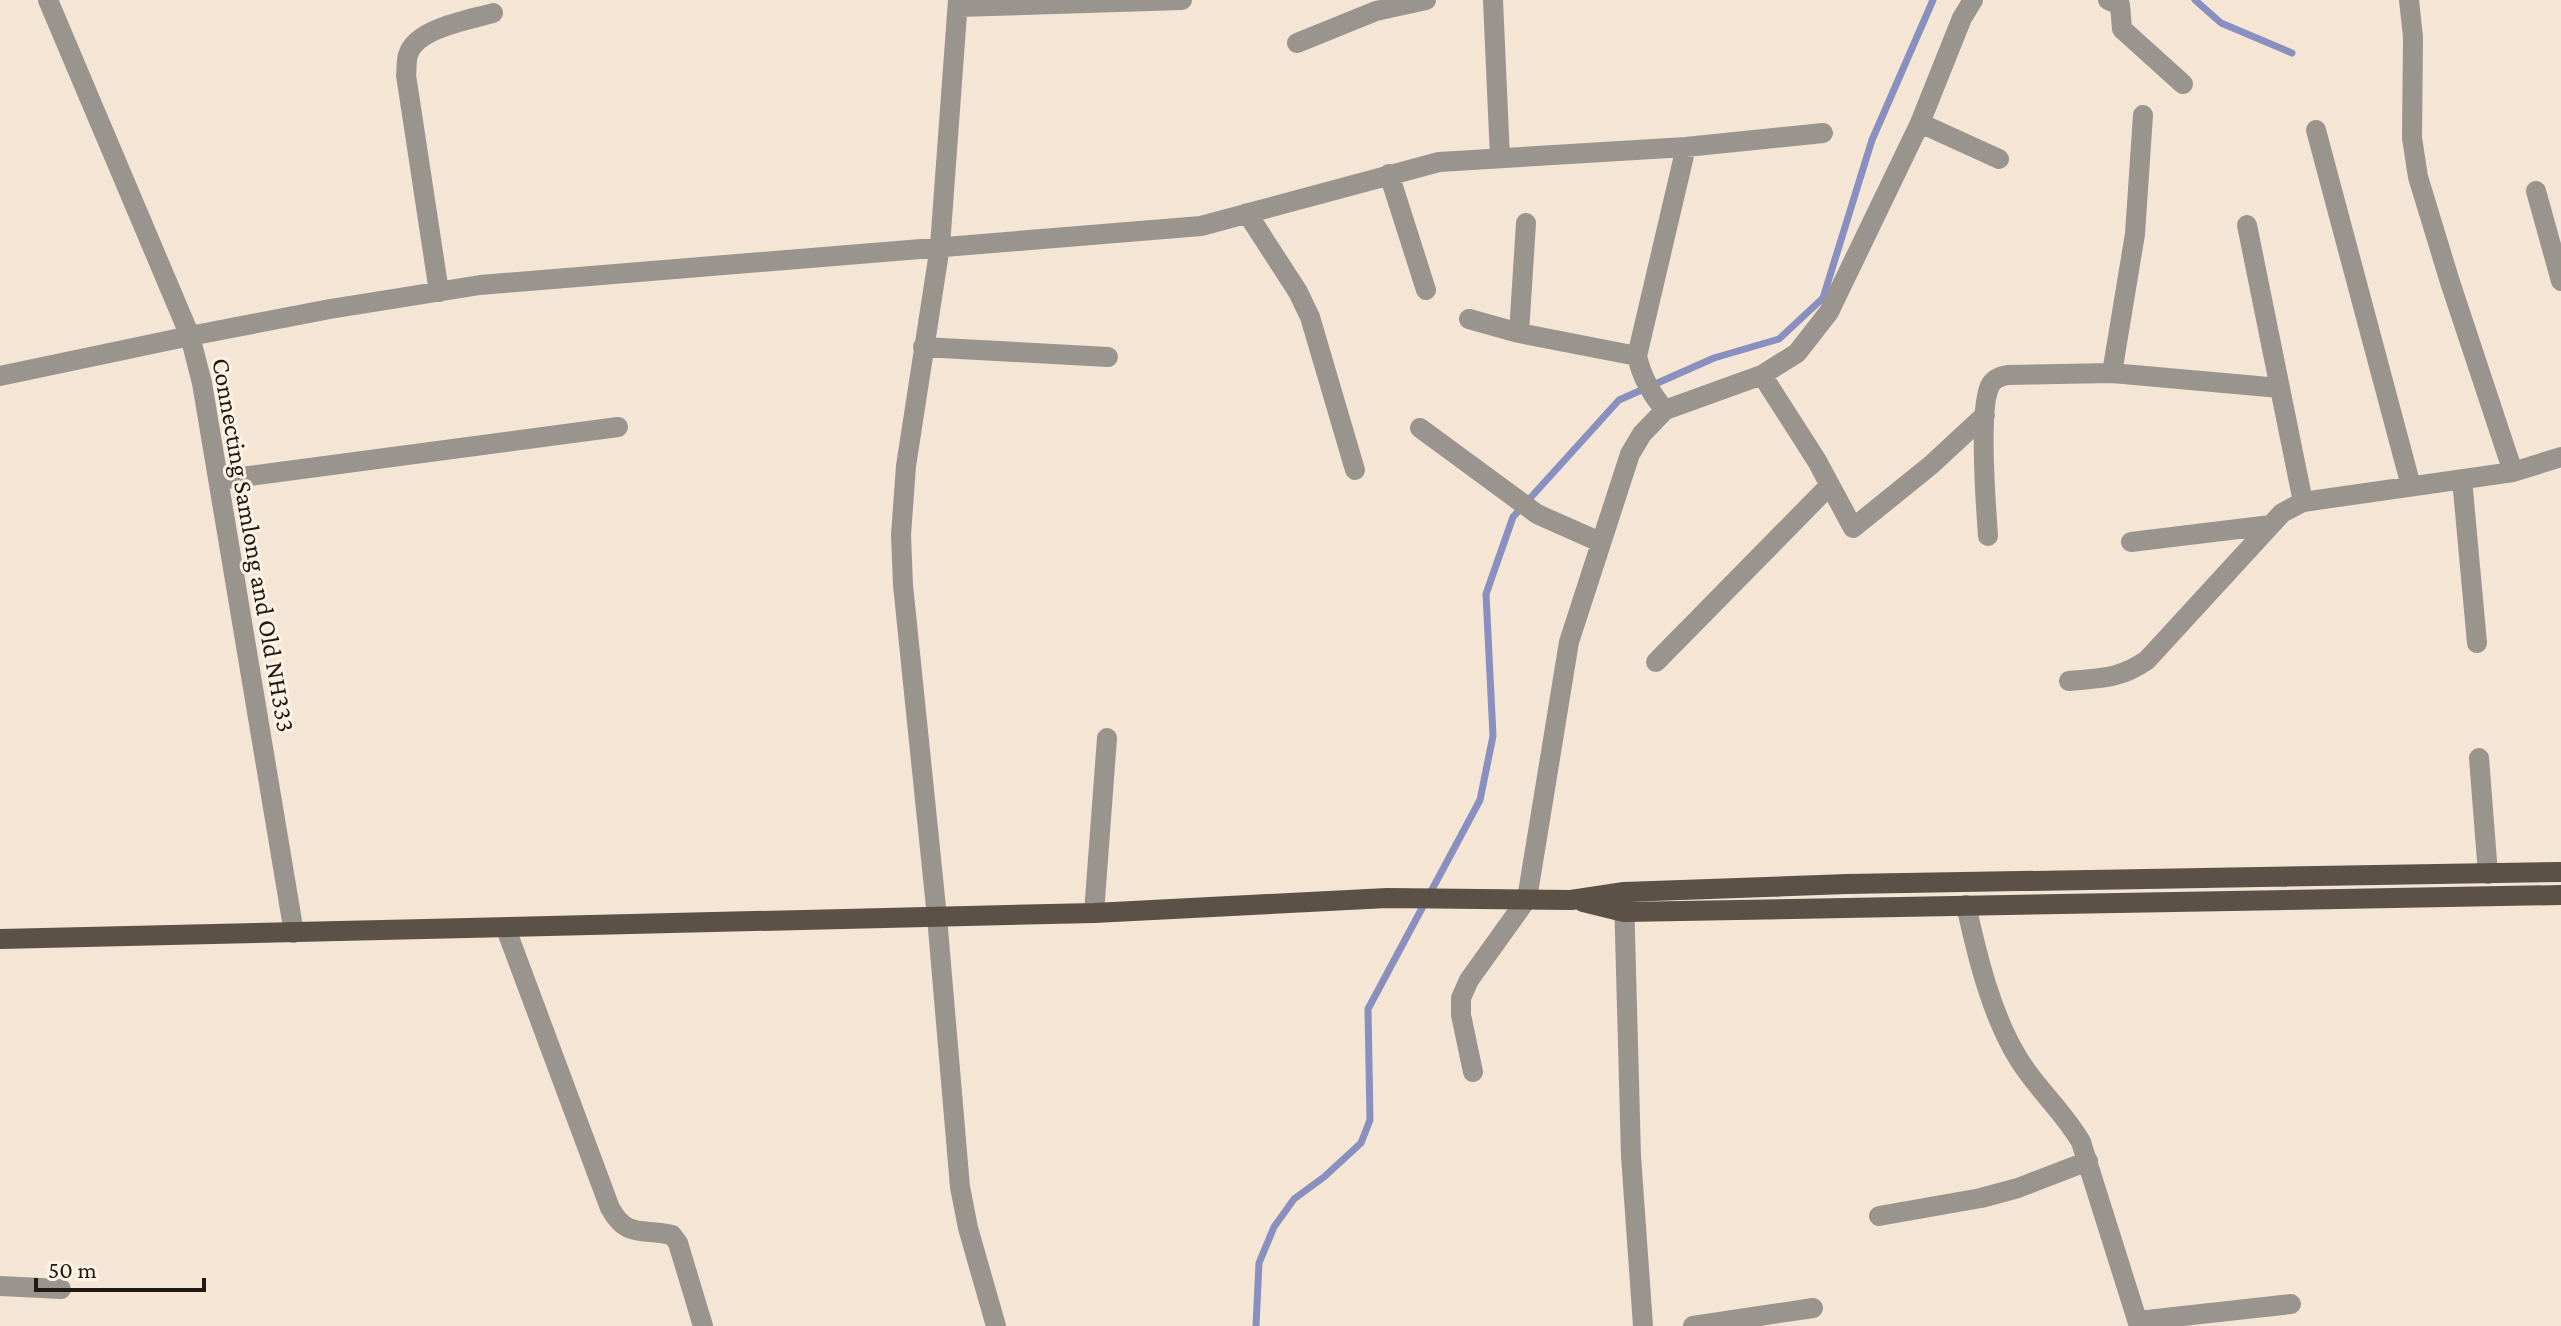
<svg xmlns="http://www.w3.org/2000/svg" width="2561" height="1326" font-family="'Crimson Pro',serif">
<style>
.lines{fill:none;stroke-linecap:round;stroke-linejoin:round}
.stream{stroke:#898fbe;stroke-width:7}
.minor{stroke:#9a948e;stroke-width:20}
.major{stroke:#5b5146;stroke-width:20}
.labels{text-anchor:middle;stroke-width:6;stroke-linejoin:round;paint-order:stroke}
.street-label{font-size:26px;fill:#1e1913;stroke:#fff3e6}
</style>
<rect width="100%" height="100%" fill="#f4e5d5"/>
<g class="lines">
<path class="stream" d="M2195,0L2221,23L2292,53
M1256,1326L1259,1263L1274,1227L1294,1199L1324,1177L1361,1143L1370,1120L1368,1009L1480,800L1493,736L1486,594L1513,517L1619,400L1714,358L1779,339L1823,298L1872,140L1933,0"/>
<path class="minor" d="M48,0L190,336L202,383L294,933
M958,0L940,246L906,466L901,535L903,585L937,917L960,1187L968,1228L996,1326
M1493,0L1500,158
M2108,0L2120,5L2122,29L2183,84
M2409,0L2413,37L2412,138L2418,177L2450,282L2513,472
M958,7L1182,0
M1297,43L1376,11L1426,0
M1920,123L1999,159
M2316,130L2411,486
M1389,174L1426,290
M2536,191L2561,281
M1247,213L1298,292L1310,317L1355,470
M2247,225L2303,502
M439,292L406,75C407,69 406,61 408,55C416,28 469,20 493,13
M1469,319L1519,333L1637,356
M1519,333L1526,223
M923,347L1108,357
M2112,373L2135,234L2143,115
M1762,375L1817,461L1853,528L1931,465L1985,415
M0,376L190,336L330,309L480,285L1201,226L1439,162L1686,147L1823,133
M1665,410C1651,394 1642,378 1637,356L1686,147
M1420,428L1537,514L1600,542
M2462,479L2477,643
M219,480L618,427
M1988,536C1986,508 1978,404 1991,384C1995,378 2000,377 2007,375L2112,373L2280,388
M2131,542L2271,525
M1656,662L1830,485
M2069,681C2101,678 2120,679 2147,660L2282,513L2303,502L2513,472L2561,457
M2479,758L2488,874
M1624,896L1631,1156L1643,1326
M1966,905C1977,955 1991,1014 2018,1058C2036,1088 2063,1111 2081,1142L2139,1326
M1094,913L1107,738
M506,929L610,1208C627,1239 642,1228 672,1235L678,1243L703,1326
M1473,1072L1461,1015V998L1469,980L1527,899L1569,642L1630,454L1642,434L1665,410L1762,375L1797,353L1829,312L1920,123L1962,18L1973,0
M1879,1216L1981,1198L2018,1188L2088,1161
M0,1286L61,1289
M2138,1321L2291,1304
M1693,1326L1813,1308"/>
<path class="major" d="M1583,902L1624,912L2561,895
M0,939L1094,913L1387,898L1571,900L1624,892L1847,884L2561,872"/>
</g>
<g class="labels">
<g class="street-label">
<text transform="translate(254 545) rotate(80)" y="9">Connecting Samlong and Old NH333</text>
</g>
</g>
<path d="M36 1278v12h168v-12" fill="none" stroke="#1e1913" stroke-width="4"/>
<text x="48" y="1278" font-size="24" fill="#1e1913" stroke="#fff3e6" stroke-width="6" paint-order="stroke">50 m</text>
</svg>
